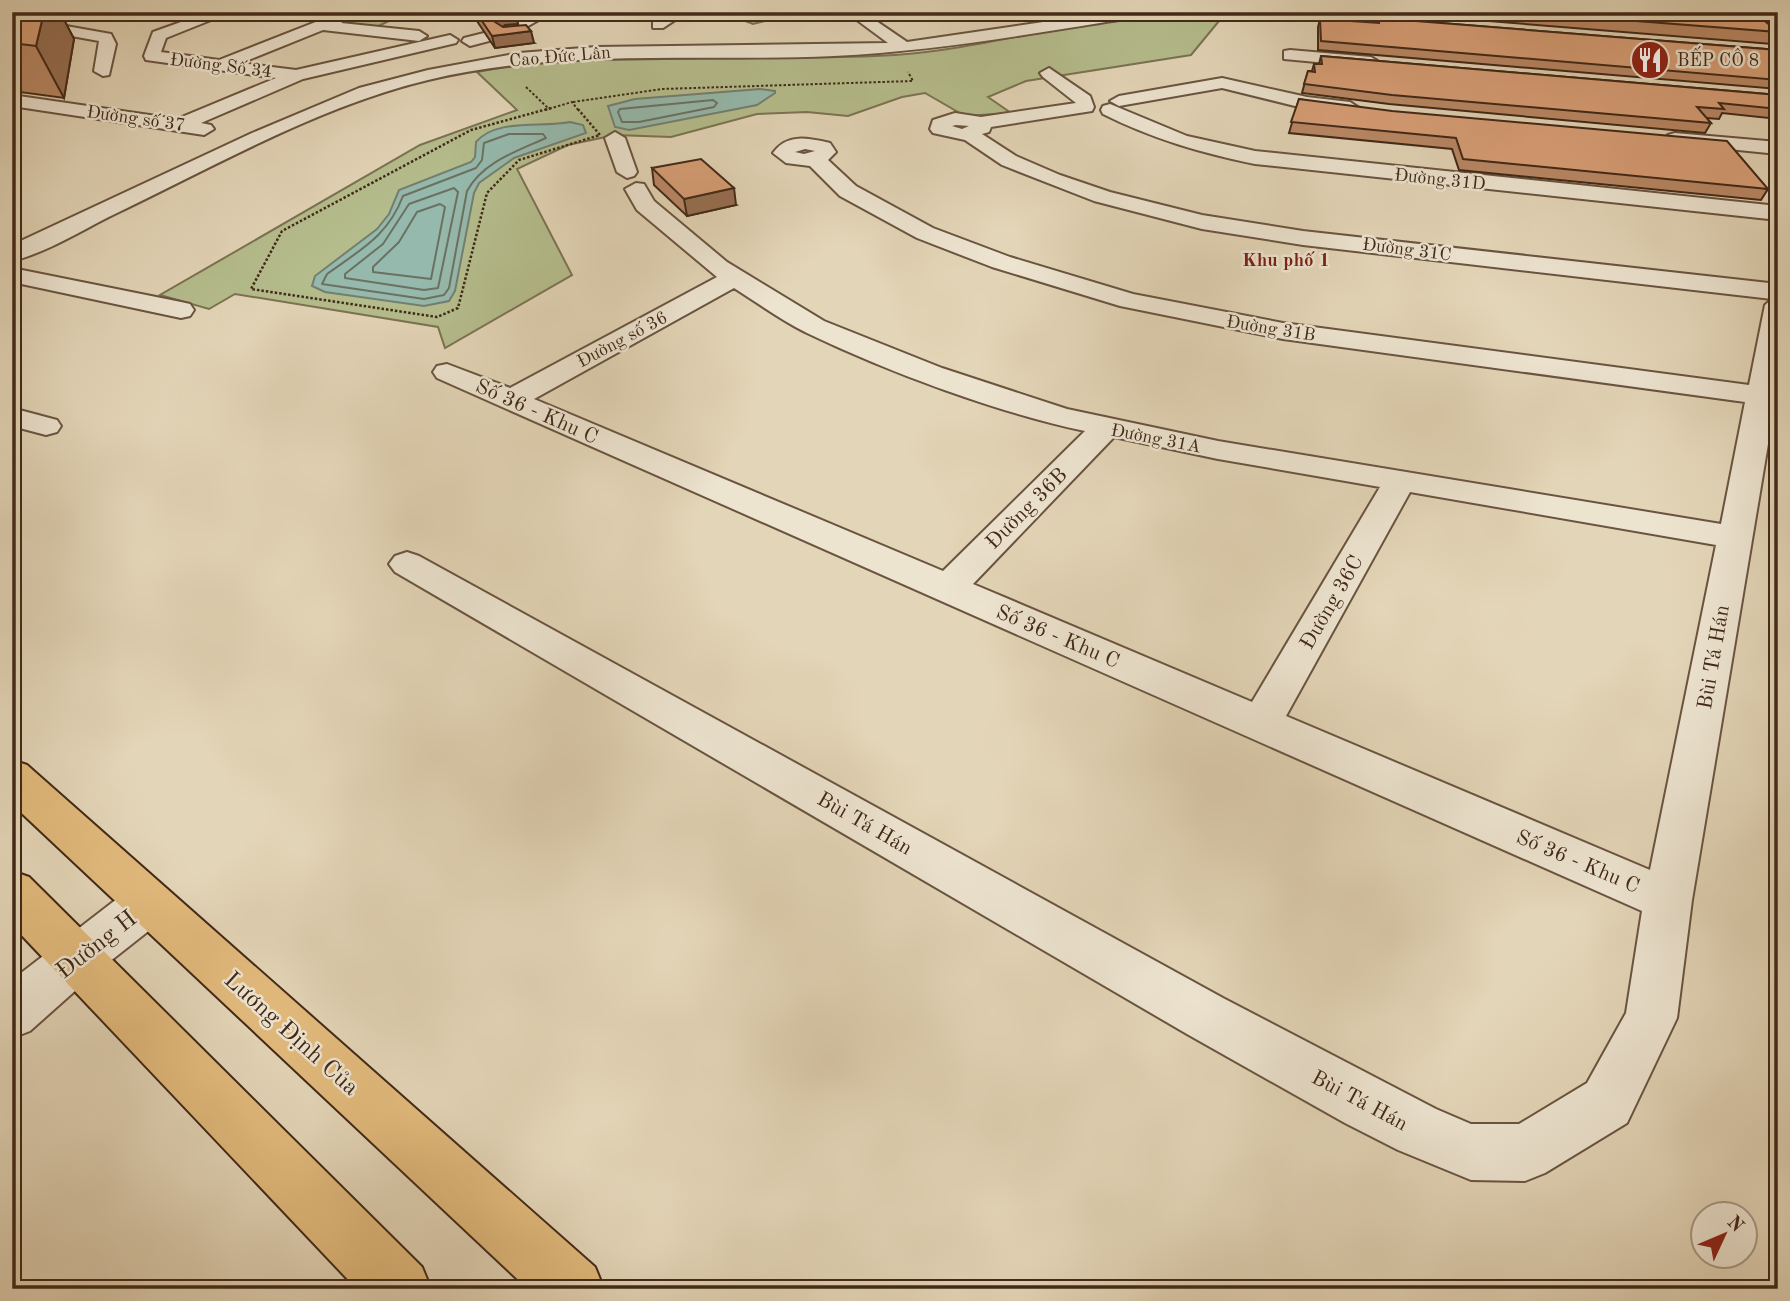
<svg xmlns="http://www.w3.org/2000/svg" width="1790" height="1301" font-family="'Old Standard TT',serif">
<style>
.green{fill:#b5bd8d;stroke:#7b7352;stroke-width:2}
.water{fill:#95b9ac;stroke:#737f71;stroke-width:2}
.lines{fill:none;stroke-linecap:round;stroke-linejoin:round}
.shore{stroke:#6b7162;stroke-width:2}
.minor-casing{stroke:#6a5440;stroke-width:4}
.major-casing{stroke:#412918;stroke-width:4}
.path-far1{stroke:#412918;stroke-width:2;stroke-dasharray:2.5 2;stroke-linecap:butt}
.path{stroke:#412918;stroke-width:2.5;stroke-dasharray:2.5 2;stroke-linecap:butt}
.minor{fill:#ede4d0;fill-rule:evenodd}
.major{fill:#e2ba7c;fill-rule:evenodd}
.wall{fill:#ba8966;stroke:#412918;stroke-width:2}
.shaded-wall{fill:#976f53;stroke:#412918;stroke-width:2}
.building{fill:#d89f77;stroke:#412918;stroke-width:2}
.labels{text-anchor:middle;stroke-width:5;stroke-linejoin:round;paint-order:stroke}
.far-street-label{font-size:18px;fill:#412918;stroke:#ede4d0}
.far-poi-label{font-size:18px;fill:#412918;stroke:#ede4d0;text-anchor:start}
.far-neighbourhood-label{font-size:19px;font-weight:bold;fill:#7a1f14;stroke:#ede4d0}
.street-label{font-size:21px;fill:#412918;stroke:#ede4d0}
.near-street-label{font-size:24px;fill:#412918;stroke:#ede4d0}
</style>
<rect width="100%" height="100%" fill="#e3d5b7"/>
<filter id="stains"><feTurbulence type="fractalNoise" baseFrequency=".00286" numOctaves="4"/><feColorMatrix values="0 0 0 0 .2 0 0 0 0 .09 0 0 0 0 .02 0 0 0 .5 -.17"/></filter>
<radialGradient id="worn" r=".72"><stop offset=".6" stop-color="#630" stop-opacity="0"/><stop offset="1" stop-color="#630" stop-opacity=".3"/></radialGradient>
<path class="green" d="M365,12H409L376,27L339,23Z
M721,12H800L753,24Z
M1220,15L1219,21L1191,55L1026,81L988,97L1011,113L965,116L925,93L902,97L848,116L807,112L757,114L671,137L615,135L568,145L517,169L572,275L445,348L438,327L235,294L209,309L160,295L420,145L517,110L477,72C614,44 756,64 895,55C976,49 1054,26 1135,17C1163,14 1192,15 1220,15Z"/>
<path class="water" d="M760,89L775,91V93L757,105L629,130L615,127L608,106L635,99Z
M570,122L583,125L586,133L514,158L479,183L474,193L455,291L449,301L424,306L325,292L312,286L315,276L377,229L389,214L399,190L471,162L475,157L476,142C496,118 542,128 570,122Z"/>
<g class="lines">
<path class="shore" d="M713,100L717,103L714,107L639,122H622L618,112L620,109Z
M509,134H543L546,138C517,151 483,162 467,191L449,288L444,295L424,299L322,284L327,274C360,250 388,236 403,196L476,168L482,160L484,143Z
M454,188L458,192L438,288L424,290L345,278V274L383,244L409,204Z
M440,204L445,207L431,279L373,272V267L399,242L417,212Z"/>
<defs>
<path id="minor" d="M209,12H231L166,38L161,52L219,60L341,12L352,16L341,23L419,31L427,36L419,41L323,30L241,63L296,70L450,35L458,40L456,43L303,79L201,123L211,125L214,129L204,135L12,106V95L177,119L276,78L146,60L144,56L153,32Z
M534,12H553L512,35L470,46L462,41L464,38L500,29Z
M669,12H687L663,28H653V22Z
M846,12H863L907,42L1111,12H1151L1144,16C1041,32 938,51 834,56C697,62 562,48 428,80C320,106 219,164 119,212C85,228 49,252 12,261V245L252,133L359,88L428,70L519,53L596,47L888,43Z
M1274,12H1340L1429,19L1437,24L1429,29L1281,16Z
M38,21L111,34L116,44L109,75L103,76L94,71L99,41L33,29V23Z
M1290,50L1371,57L1379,62L1371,67L1284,59V51Z
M1049,68L1090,96L1094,107L1092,111L991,127L989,132L982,134L1016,156L1060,175L1110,192L1202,215L1303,231L1778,284V384L1692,900L1677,1018L1627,1123L1545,1173L1525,1181L1471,1180L1398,1150L1345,1123L1187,1034L395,572L389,564L395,556L407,552L419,556L1223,998L1436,1109L1471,1124H1519L1587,1083L1626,1013L1642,911L500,406L437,378L433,372L437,366L447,364L510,388L717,277L637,210L625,189L636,183L644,184L654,201L727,262L824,321L942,368L1067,409L1218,441L1721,524L1745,402L1283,339L1120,306L992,267L917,238L840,196L810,166L786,163L773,153C787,133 809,138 830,143L836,152L828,160L856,186L933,228L1010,257L1133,294L1283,323L1749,385L1765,305L1772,299L1303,245L1202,229L1094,201L1002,165L965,140L933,133L930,129L933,120L955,113L981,117L1076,103L1043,77L1040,73ZM956,125L969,126L962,129L952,126ZM805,149L815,151L804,154L795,152ZM734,288C758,303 782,321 807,333C888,372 999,413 1085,431L943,571L534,399ZM1114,437L1218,459L1380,487L1252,702L973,584ZM1410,492L1716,545L1650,870L1286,716Z
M1222,78L1307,97L1350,102L1359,108L1350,114L1307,109L1222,88L1119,106L1110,101L1119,96Z
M1110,104L1187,136L1255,151L1778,206V220L1255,164C1202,153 1153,139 1103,114L1101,110L1103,106Z
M615,132L625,138L637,172L634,176L627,178L617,172L605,138Z
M1675,133L1778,142V154L1668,143L1665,139L1668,135Z
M12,268L181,302L190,304L194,310L190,316L181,318L12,282Z
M12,408L57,420L61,426L57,432L46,435L12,426Z
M148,882L165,888L172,903L165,918L94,974L30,1031L12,1038V980L131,888Z"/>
<path id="major" d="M12,760L27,765L595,1267L604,1289H528L12,804Z
M12,871L29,877L422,1267L431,1289H357L12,925Z"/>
</defs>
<use href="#minor" class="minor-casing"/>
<use href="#major" class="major-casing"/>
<path class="path-far1" d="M1771,12L1778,13
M526,87L548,108
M573,102L662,89L913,81L908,72
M545,110L572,102L578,110"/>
<path class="path" d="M551,108L471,130L282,231L251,289L437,317L458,308L487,193L519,160L600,135L577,108"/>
<use href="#minor" class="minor"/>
<use href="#major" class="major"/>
</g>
<path class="wall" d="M12,12H60L74,39L64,98L12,91Z
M471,12H515L518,24L505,25L503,27L534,43L495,48Z
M1377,12H1754L1778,32L1772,44Z
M1378,18L1778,50V89L1318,50V27L1320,19L1377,23Z
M1321,56L1778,95V119L1722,113L1719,119L1706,118L1711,123L1705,133L1389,104L1302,93L1308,71H1312L1314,64H1319Z
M1299,99L1768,189L1761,200L1459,170L1452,149L1289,133Z
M652,168L736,205L687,216L654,185Z"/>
<path class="shaded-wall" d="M44,12H60L74,39L64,98L36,46Z
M515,12L518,24L505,25L496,33L492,20L502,13Z
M531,31L534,43L495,48L492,36Z
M734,188L736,205L687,216L684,199Z"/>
<path class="building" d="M12,12H44L36,46L12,43Z
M476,12H504L502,13L492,20L503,27L526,25L531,31L492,36Z
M1520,12H1754L1778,32Z
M1378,18L1778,50V80L1321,41L1320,19L1379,23Z
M1321,56L1778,95V109L1719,103L1724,109L1697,107L1711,123L1392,95L1304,84L1308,71L1315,72L1314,64H1322Z
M1299,99L1392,111L1727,141L1768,189L1463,159L1456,138L1291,122Z
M701,159L734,188L684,199L652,168Z"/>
<defs>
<symbol id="restaurant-disc" viewBox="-11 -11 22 22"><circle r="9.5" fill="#8f2418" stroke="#ede4d0"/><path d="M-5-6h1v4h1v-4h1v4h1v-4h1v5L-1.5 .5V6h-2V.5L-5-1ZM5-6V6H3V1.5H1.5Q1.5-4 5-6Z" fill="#fff"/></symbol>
</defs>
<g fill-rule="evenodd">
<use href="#restaurant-disc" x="1628" y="38" width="44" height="44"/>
</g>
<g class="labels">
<g class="far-street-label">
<text transform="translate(560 56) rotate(-5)" y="6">Cao Đức Lân</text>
<text transform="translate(221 65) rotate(7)" y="6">Đường Số 34</text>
<text transform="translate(136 118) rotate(8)" y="6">Đường số 37</text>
<text transform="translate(1440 179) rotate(6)" y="6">Đường 31D</text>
<text transform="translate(1407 249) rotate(7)" y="6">Đường 31C</text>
<text transform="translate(1271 328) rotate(9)" y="6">Đường 31B</text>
<text transform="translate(622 339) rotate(-28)" y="6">Đường số 36</text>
<text transform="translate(1156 438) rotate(11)" y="6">Đường 31A</text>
</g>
<g class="far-poi-label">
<text x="1677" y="66">BẾP CÔ 8</text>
</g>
<g class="far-neighbourhood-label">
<text x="1286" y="266">Khu phố 1</text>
</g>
<g class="street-label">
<text transform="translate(537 411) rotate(24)" y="7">Số 36 - Khu C</text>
<text transform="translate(1026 508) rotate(-45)" y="7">Đường 36B</text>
<text transform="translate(1331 602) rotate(-60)" y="7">Đường 36C</text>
<text transform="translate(1058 636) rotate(23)" y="7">Số 36 - Khu C</text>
<text transform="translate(1713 657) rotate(-80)" y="7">Bùi Tá Hán</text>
<text transform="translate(865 823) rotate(30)" y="7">Bùi Tá Hán</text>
<text transform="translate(1578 861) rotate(23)" y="7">Số 36 - Khu C</text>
<text transform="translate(1360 1100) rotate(28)" y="7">Bùi Tá Hán</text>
</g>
<g class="near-street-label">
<text transform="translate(96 944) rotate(-38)" y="8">Đường H</text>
<text transform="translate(292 1033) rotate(42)" y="8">Lương Định Của</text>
</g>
</g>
<rect width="1790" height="1301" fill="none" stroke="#e3d5b7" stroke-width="42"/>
<rect x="14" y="14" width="1762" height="1273" fill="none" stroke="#412918" stroke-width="3.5"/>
<rect x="21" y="21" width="1748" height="1259" fill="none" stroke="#412918" stroke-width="2"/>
<g transform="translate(1724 1235) rotate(46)"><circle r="33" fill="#ede4d0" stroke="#a89986" stroke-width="2"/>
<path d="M0-5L12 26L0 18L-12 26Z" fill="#8f2418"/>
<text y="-10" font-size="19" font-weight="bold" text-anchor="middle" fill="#412918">N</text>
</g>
<rect width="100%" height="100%" filter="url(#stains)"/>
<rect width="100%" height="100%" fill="url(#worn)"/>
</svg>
